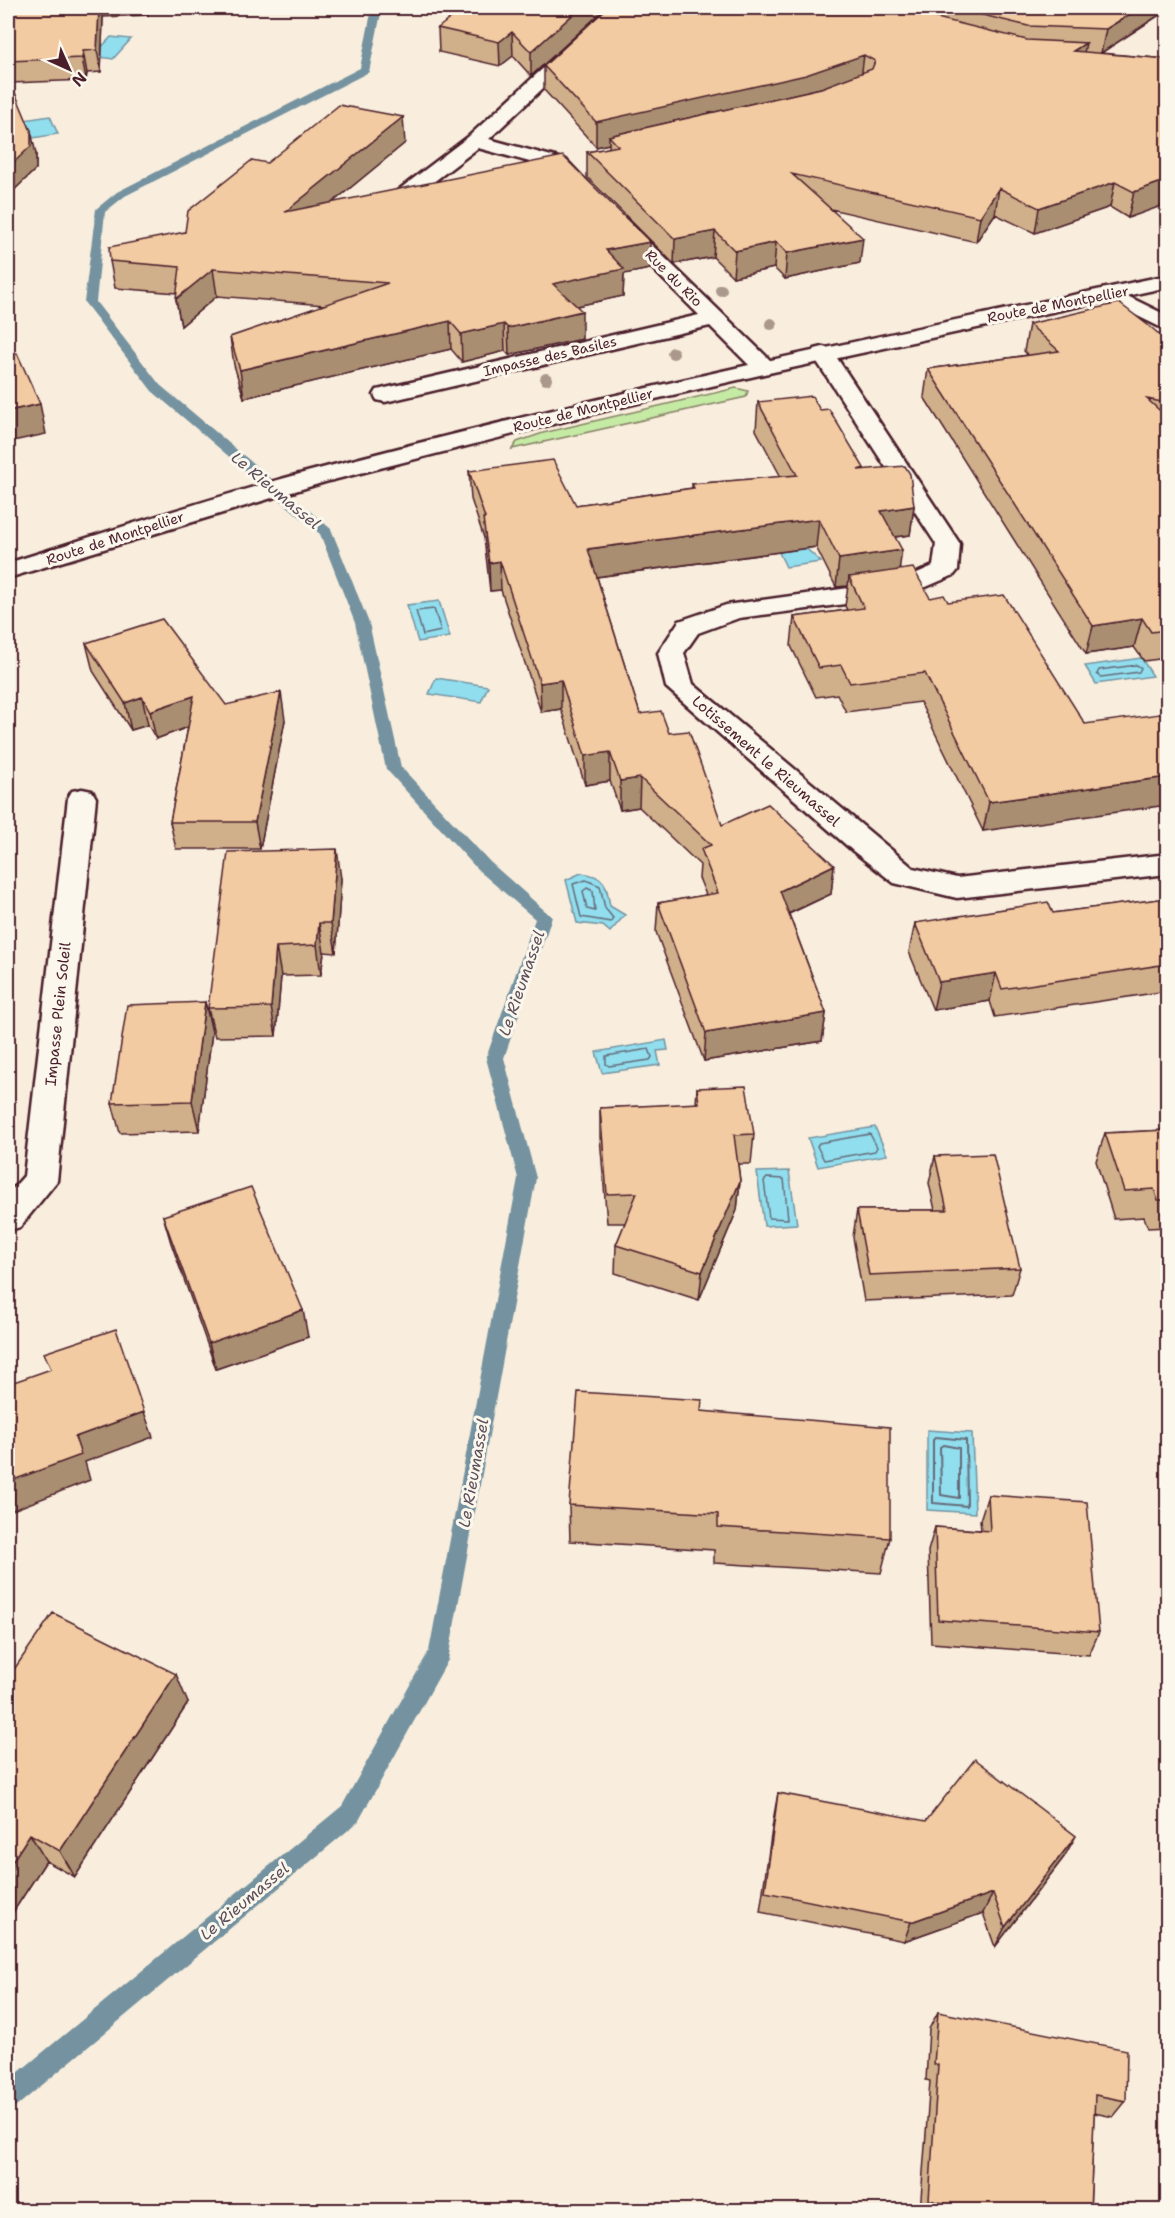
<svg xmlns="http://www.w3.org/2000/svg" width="1175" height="2218" font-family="'Shantell Sans',sans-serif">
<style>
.green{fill:#c5eaa4;stroke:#888468;stroke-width:1.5}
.water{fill:#90deee;stroke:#7492a0;stroke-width:1.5}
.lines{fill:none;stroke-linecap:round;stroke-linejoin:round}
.shore-far1{stroke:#666b79;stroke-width:1.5}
.shore{stroke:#666b79;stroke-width:2}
.stream{fill:#7492a0;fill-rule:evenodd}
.street-casing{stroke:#4a1f2b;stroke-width:5}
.secondary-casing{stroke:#4a1f2b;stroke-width:5}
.street{fill:#fbf7ec;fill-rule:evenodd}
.secondary{fill:#fbf7ec;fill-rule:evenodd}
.tree{fill:#aa988c}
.wall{fill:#d0af8b;stroke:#4a1f2b;stroke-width:1.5}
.shaded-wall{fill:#a98e71;stroke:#4a1f2b;stroke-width:1.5}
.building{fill:#f2cba2;stroke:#4a1f2b;stroke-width:1.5}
.labels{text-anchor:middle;stroke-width:6;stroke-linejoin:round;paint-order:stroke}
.far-street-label{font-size:14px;fill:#4a1f2b;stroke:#fbf7ec}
.street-label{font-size:15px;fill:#4a1f2b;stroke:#fbf7ec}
.water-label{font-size:16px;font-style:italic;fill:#5c4f5c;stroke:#fbf7ec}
</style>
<rect width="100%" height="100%" fill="#f9eedd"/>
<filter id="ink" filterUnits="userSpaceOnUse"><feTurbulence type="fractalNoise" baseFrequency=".0167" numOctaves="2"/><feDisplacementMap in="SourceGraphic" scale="12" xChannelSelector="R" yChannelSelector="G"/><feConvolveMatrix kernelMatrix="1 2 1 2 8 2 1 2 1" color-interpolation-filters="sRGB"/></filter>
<g filter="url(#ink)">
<path class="green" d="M736,388L748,391L746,397L512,449L517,442L543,433Z"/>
<path class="water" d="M111,37L131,39L113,59L93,56Z
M50,116L58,134L33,138L29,126L19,127L17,121Z
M769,532L799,542L821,562L786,567Z
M439,601L450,637L418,642L407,605Z
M1141,658L1153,676L1096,684L1085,666Z
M436,678L488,686L481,702L429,694Z
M581,873C606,876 606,884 610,906L625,915L610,932L603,926L577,923L566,880Z
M666,1040L668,1050L657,1051L660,1065L602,1073L596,1052Z
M875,1127L887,1155L818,1167L808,1138Z
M789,1171L797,1224L764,1226L757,1172Z
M927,1430L972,1433L975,1513L927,1510Z"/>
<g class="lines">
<path class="shore-far1" d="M434,609L441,631L423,635L416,611Z
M1137,665L1141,668L1139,672L1101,677L1097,674L1099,670Z
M586,880L600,886L605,908L613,918L611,922L581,917L573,884Z
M587,888L593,891L595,911L587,909L583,891Z
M649,1049L652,1057L650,1060L609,1066L606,1064V1056Z
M870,1134L877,1147L875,1151L824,1160L817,1146L819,1143Z
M767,1178L784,1179L788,1219L769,1218L764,1181Z"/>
<path class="shore" d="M936,1437L966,1440L967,1506L933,1503V1440Z
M943,1445L959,1448V1498L941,1495L940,1447Z"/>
<path class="stream" d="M372,8H382L369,72L125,196L105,212L96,302L160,385L331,529L369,623L401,767L490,862L552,917L504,1058L536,1178L448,1660L358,1822L17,2106L8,2110V2081L342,1806L429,1651L518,1178L486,1058L535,919L478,870L386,769L355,623L320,534L152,391L84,302L96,209L117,192L360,68Z"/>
<defs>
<path id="street" d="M609,8H628L489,139L566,160L589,184L586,188H572L552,168L478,148L390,215H376L373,211L376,207L468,137Z
M617,216L624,218L772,362L775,367L772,372H756L710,326L385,402L377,400L374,395L377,390L699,315L610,226L607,222L610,218Z
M1111,288L1168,316V331L1103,299L1100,294L1103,289Z
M823,347L831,349L960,544L958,570L954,575L905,596L739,618L698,633L684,653L693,684L913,868L957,878L1168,854V874L957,898L894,883L853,851L666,687L658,653L679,621L726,605L899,581L933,566L936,544L812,354L815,349Z
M82,789L92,791L96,798L57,1181L20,1227L8,1231V1194L24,1176L68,798L72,791Z"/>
<path id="secondary" d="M1168,275V287L764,374L616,408L325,482L8,578V563C107,532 206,499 307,472C591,396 879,336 1168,275Z"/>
</defs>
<use href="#street" class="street-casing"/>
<use href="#secondary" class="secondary-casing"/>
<use href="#street" class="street"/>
<use href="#secondary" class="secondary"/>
</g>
<g class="tree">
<circle cx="721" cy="290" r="6"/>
<circle cx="771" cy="324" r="6"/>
<circle cx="673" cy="353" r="6"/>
<circle cx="546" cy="379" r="6"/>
</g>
<path class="wall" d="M15,8H168V10L148,11V15L103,17L101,72L87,73L86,80L11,83L36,154V169L8,196V38Z
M606,8L531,76L513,56L500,66L439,52L438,28Z
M607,8H1167V10L1101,53L1167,59L1128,218L1110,207L1035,233L995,214L976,242L831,209L860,263L785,279L774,268L733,277L713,257L674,264L587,177V152L609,148V144L596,147L544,90V66Z
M405,143L333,202L650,269L624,274L623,296L576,306L582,339L509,355L505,351L462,362L451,349L244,398L234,365L230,337L324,305L217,296L181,326L176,299L177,293L115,288L110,261L185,232L267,163Z
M1029,324L1167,341V658L1144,661L1134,647L1086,654L924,397L928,369L1028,355L1024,351Z
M758,402L820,410L864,470L914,506L910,535L895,537L900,570L930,598L948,602L1085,724L983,831L920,702L846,712L837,694L816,697L791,646L794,617L847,610L845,606L848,586L836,587L816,547L597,577L640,714L669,733L722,825L834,865L831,894L789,914L826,1013L822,1041L704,1061L656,932L658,903L706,895L699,878L700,865L639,807L620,810L610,781L585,785L561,709L541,712L501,590L490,591L484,538L471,499L469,471L576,505L692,488V484L781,477L756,430Z
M86,643L226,705L285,720L260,849H176L170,822L188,727L156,739L148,725L131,730L93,671Z
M341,879L336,953L324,952L321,975L281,976L276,1036L215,1037L208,1008Z
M1167,898V991L995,1017L990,1001L933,1010L909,952L915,923L1053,913Z
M205,1002L212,1032L199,1131L120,1133L112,1103Z
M697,1088L754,1134L751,1164H738L740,1181L737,1210L699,1300L615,1273L616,1245L625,1223H607L600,1137V1108L696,1104Z
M1167,1130V1227L1148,1228L1144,1217L1114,1219L1096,1161L1105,1133Z
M935,1156L1020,1268L1012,1295L864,1301L853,1237L857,1210H935L929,1183Z
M163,1216L308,1337L216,1369L171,1243Z
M701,1411L890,1538L881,1573L714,1563V1550L570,1541L569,1505Z
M988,1495L1099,1632L1089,1655L931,1643L928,1551L935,1527L981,1530L980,1520Z
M8,1678L188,1703L75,1877L46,1861L8,1920Z
M778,1793L1064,1857L995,1947L983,1913L904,1941L760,1912L774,1815Z
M938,2012L1126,2101L1113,2117L1094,2113L1090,2211H920L930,2081L926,2080L929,2029Z"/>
<path class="shaded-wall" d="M99,8H101L103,17L101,72L97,50Z
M580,8H606L531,76V52Z
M1140,8H1167V10L1101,53L1106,29Z
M512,32L513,56L500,66L499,42Z
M1086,43L1081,67L1073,51Z
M83,51L87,73L86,80L82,58Z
M864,55L861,79L609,136V144L596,147V122Z
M403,117L405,143L288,239L285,212Z
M31,131L36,154V169L8,196V168Z
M1167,180V204L1128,218L1134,192Z
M1115,182L1110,207L1035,233L1039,208Z
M999,188L995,214L976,242L980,217Z
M715,231L713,257L674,264L675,239Z
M863,238L860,263L785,279L787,253Z
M650,242V269L624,274L623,296L554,311L553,284L606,250Z
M776,242L774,268L733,277L735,251Z
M213,269L217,296L181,326L176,299Z
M582,311V339L509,355L508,328Z
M450,321L451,349L244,398L240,370Z
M504,324L505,351L462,362L461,334Z
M40,404L46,434L8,442V411Z
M914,506L910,535L877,539L881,511Z
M819,519L816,547L588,578V549Z
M902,550L898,579L849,577L848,586L836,587L839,559Z
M500,561L501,590L490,591L489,563Z
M1142,618L1134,647L1086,654L1093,626Z
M561,680V709L541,712L540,683Z
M281,692L285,720L260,849L255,822Z
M194,696L199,723L156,739L150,711Z
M142,697L148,725L131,730L125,703Z
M610,752V781L585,785V756Z
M1167,777V805L983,831L989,802Z
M640,778L639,807L620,810V781Z
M337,849L341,879L336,953L331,923Z
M834,865L831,894L777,919L780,891Z
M319,923L324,952L321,975L317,945Z
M276,947L281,976L276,1036L271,1007Z
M996,973L990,1001L933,1010L939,982Z
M205,1002L212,1032L199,1131L192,1101Z
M826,1013L822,1041L704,1061L706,1033Z
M740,1181L737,1210L699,1300L702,1272Z
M303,1310L308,1337L216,1369L209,1343Z
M144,1412L153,1437L85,1462L90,1480L8,1512V1482L75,1437Z
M176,1674L188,1703L75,1877L60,1851Z
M30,1834L46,1861L8,1920V1868Z
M1076,1836L1064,1857L995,1947L1005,1927Z
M993,1893L983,1913L904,1941L911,1922Z"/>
<path class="building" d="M15,8H99L97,50L83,51L82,58L8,61V38Z
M463,8H580L531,52L512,32L499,42L438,28Z
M607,8H896L1027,40L1086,43L1073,51L1167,59V180L1134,192L1115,182L1039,208L999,188L980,217L792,174L863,238L787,253L776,242L735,251L715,231L675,239L587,152L618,146L609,136L821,88L872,69L875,61L864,55L806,75L596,122L544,66Z
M954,8H1140L1106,29L1028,26Z
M8,76L31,131V146L8,168Z
M339,105L403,117L285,212L563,156L650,242L606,250L624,269L553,284L582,311L508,328L504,324L461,334L450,321L240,370L230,337L388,283L213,269L176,299L180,267L110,261L109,247L185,232L188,211L252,160L267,163Z
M1119,303L1153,329L1167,341V403L1147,399L1167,417V630L1151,632L1142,618L1093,626L928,369L1059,351L1029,324Z
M17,353L40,404L8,411V355Z
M812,396L820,410L829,409L864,468L858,470L905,466L910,474L914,506L881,511L902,550L839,559L819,519L588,549L640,714L661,711L669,733L689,731L722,825L768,804L834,865L780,891L826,1013L706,1033L658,903L718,893L701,849L711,845L640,778L620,781L610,752L585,756L561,680L540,683L500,561L489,563L483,518H485L469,471L553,460L576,505L694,488L692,484L797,475L758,402Z
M913,568L930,598L944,595L948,602L1004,595L1085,724L1167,713V777L989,802L925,673L850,683L841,665L819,668L794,617L864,608L849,577Z
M162,619L226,705L281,692L255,822H170L194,696L150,711L142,697L125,703L86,643Z
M337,849L331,923H319L317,945L276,947L271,1007L208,1008L228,852Z
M1167,898V964L1002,989L996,973L939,982L915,923L1048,902L1053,913Z
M205,1002L192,1101L112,1103L127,1005Z
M746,1086L754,1134L734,1135L740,1181L702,1272L616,1245L637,1193L607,1194L600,1108L699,1103L697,1088Z
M1167,1130V1200H1158L1154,1189L1124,1191L1105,1133Z
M993,1154L1020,1268L869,1275L857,1210H947L935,1156Z
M251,1187L303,1310L209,1343L163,1216Z
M116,1329L144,1412L75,1437L81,1455L8,1482V1384L51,1369L44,1353Z
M578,1392L702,1400L701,1411L890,1427V1538L718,1527V1514L569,1505Z
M988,1495L1087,1502L1099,1632L938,1620L935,1527L990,1531Z
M53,1613L176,1674L60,1851L30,1834L8,1868V1678Z
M975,1759L1076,1836L1005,1927L993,1893L911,1922L765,1892L778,1793L926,1821Z
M938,2012L1127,2050L1126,2101L1095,2095L1090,2211H978L929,2200L938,2065L934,2064Z"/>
</g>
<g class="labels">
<g class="far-street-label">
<text transform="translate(674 278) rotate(45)" y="5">Rue du Rio</text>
<text transform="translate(1058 304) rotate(-11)" y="5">Route de Montpellier</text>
<text transform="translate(550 356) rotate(-13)" y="5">Impasse des Basiles</text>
<text transform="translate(583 410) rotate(-14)" y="5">Route de Montpellier</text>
<text transform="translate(115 538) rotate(-18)" y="5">Route de Montpellier</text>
</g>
<g class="street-label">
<text transform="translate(766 761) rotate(41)" y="5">Lotissement le Rieumassel</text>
<text transform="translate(58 1014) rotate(-84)" y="5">Impasse Plein Soleil</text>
</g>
<g class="water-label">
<text transform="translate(276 490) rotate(40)" y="6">Le Rieumassel</text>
<text transform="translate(521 983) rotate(-71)" y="6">Le Rieumassel</text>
<text transform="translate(473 1473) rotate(-80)" y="6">Le Rieumassel</text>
<text transform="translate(244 1901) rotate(-40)" y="6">Le Rieumassel</text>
</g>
</g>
<rect width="1175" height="2218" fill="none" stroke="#fbf7ec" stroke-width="30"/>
<rect x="15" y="15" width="1145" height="2188" fill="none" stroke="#4a1f2b" stroke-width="2" filter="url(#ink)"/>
<g transform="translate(69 69) rotate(135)" stroke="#fbf7ec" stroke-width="4.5" paint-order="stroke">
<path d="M0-4.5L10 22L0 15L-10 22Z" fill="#4a1f2b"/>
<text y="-9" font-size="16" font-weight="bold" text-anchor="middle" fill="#4a1f2b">N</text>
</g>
</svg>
